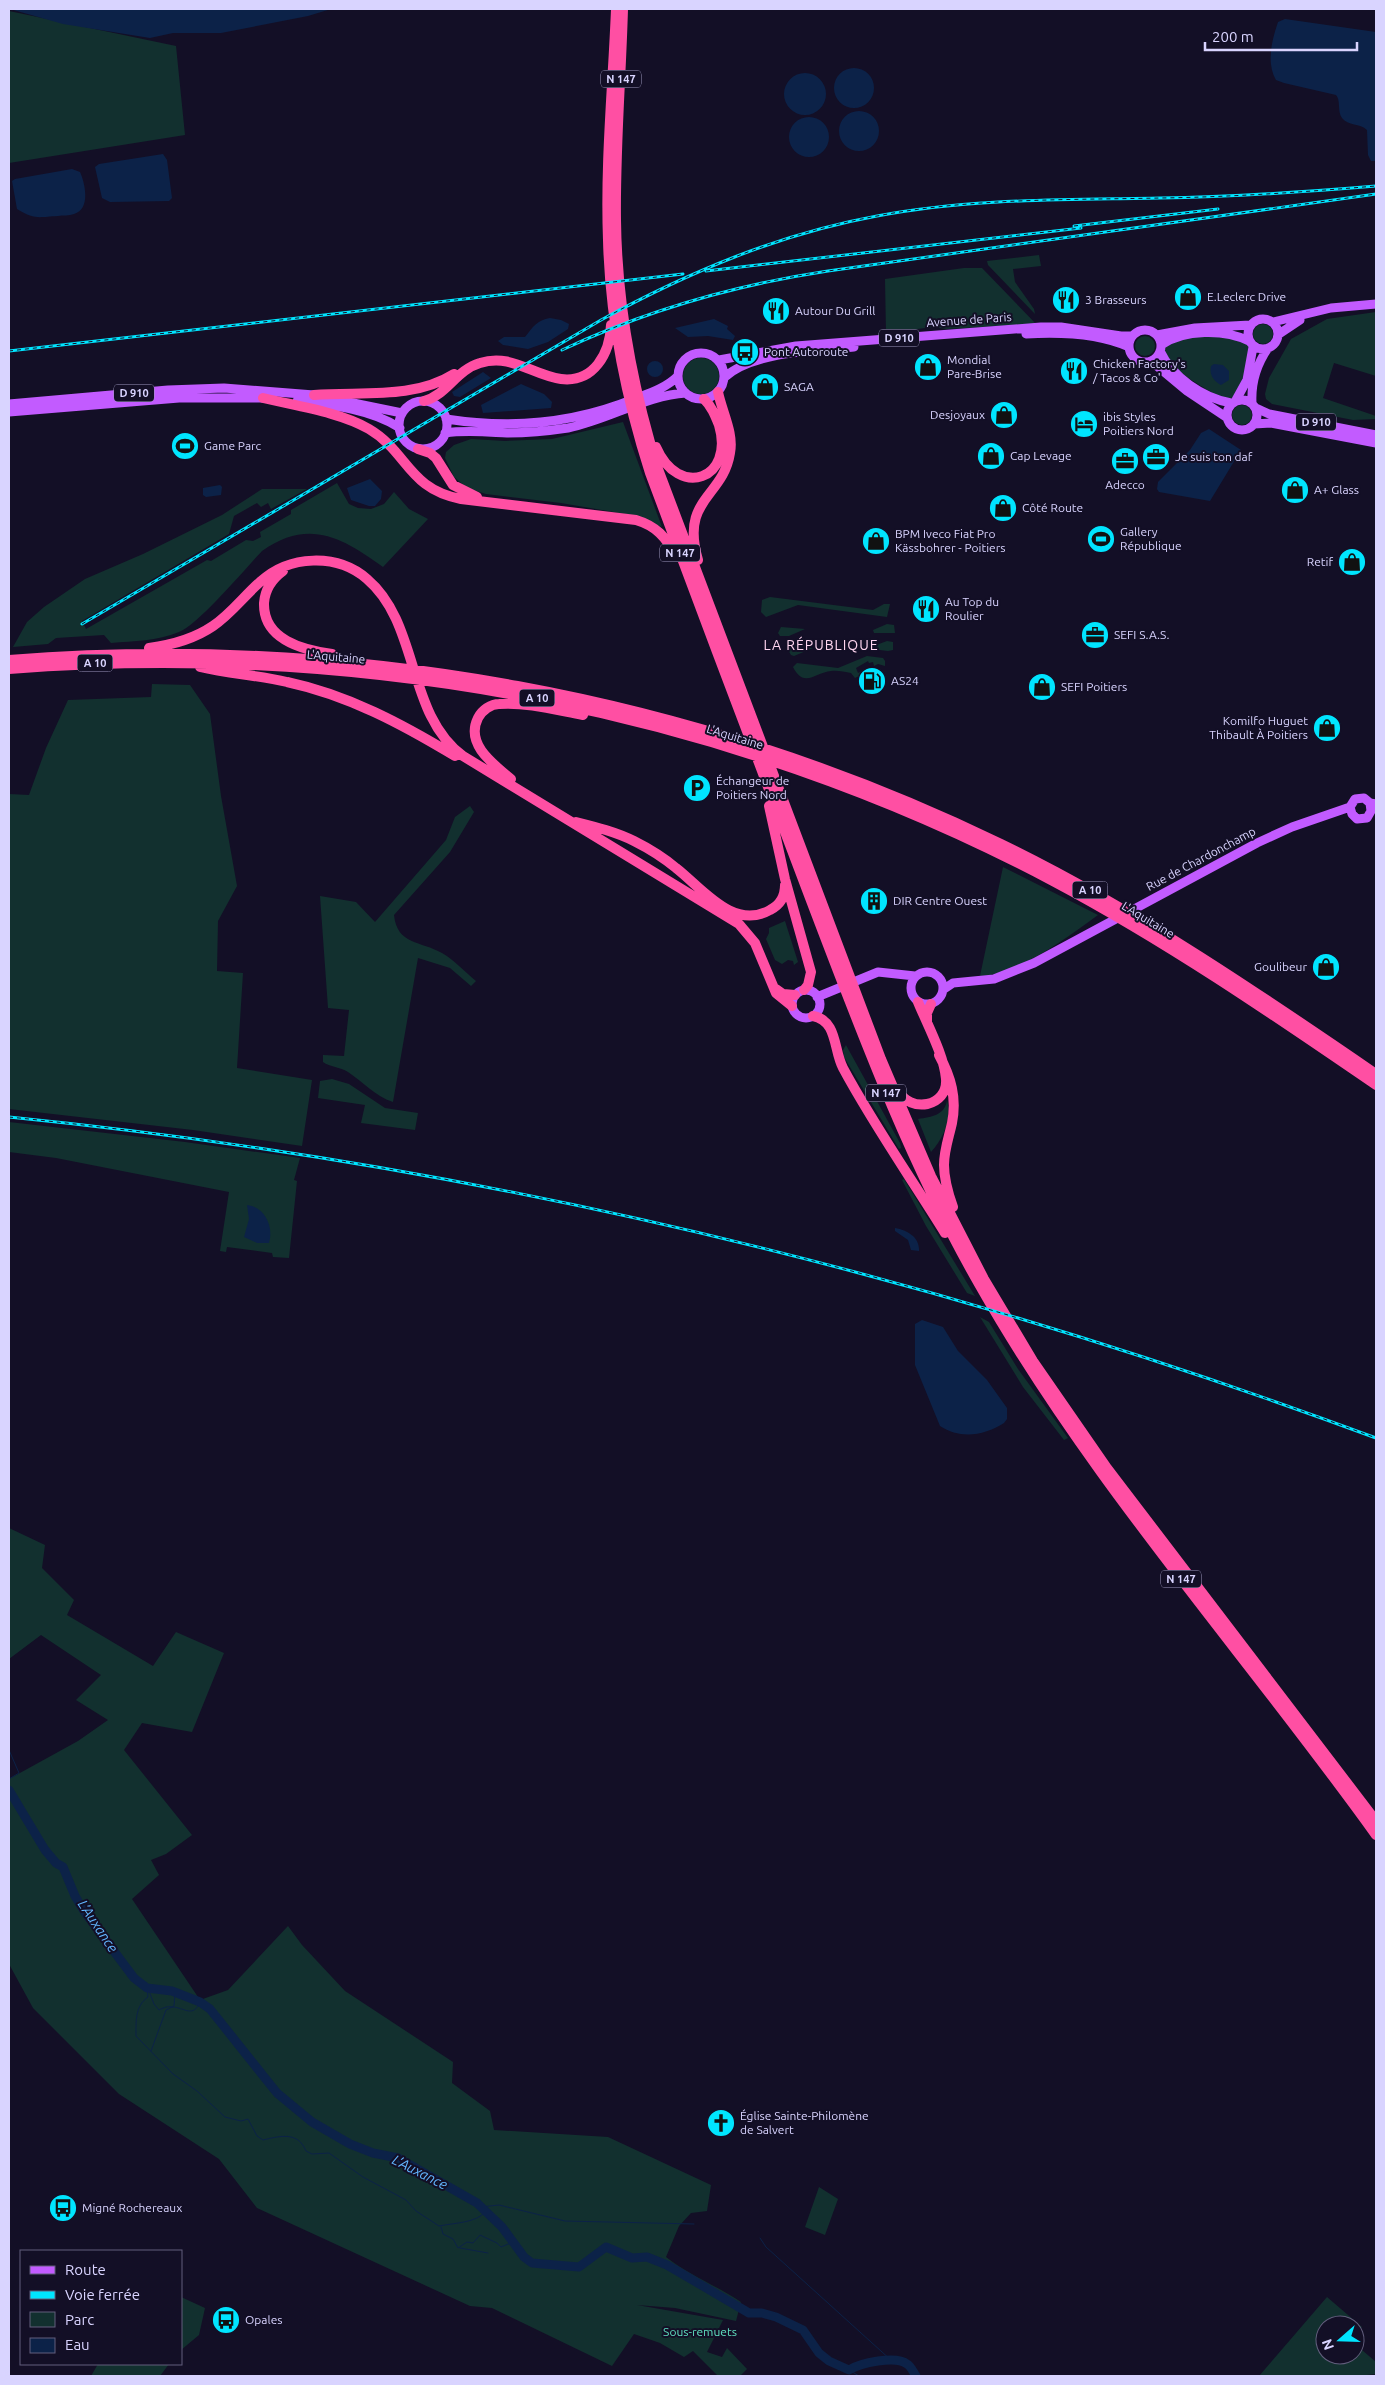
<svg xmlns="http://www.w3.org/2000/svg" width="1385" height="2385" font-family="Ubuntu,sans-serif">
<style>
.green{fill:#12302f}
.water{fill:#0c2248}
.lines{fill:none;stroke-linecap:round;stroke-linejoin:round}
.stream{stroke:#0c2248;stroke-width:1}
.river{stroke:#0c2248;stroke-width:9}
.major{stroke:#c25bff;stroke-width:9}
.highway{stroke:#ff4fa3;stroke-width:10}
.rail-casing{stroke:#00e5ff;stroke-width:3}
.rail{stroke:#130f26;stroke-width:1;stroke-dasharray:4;stroke-linecap:butt}
.labels{text-anchor:middle;stroke-width:4;stroke-linejoin:round;paint-order:stroke}
.shield{fill:#130f26;stroke:#9e99be;stroke-width:1}
.shield-label{font-size:11px;font-weight:bold;fill:#d9d4ff}
.poi-label{font-size:12px;fill:#d9d4ff;stroke:#130f26;text-anchor:start}
.street-label{font-size:12px;fill:#d9d4ff;stroke:#130f26}
.park-label{font-size:12px;fill:#5fe0c0;stroke:#130f26}
.neighbourhood-label{font-size:14px;letter-spacing:1px;fill:#ffd6f0;stroke:#130f26}
.water-label{font-size:14px;font-style:italic;fill:#62b6ff;stroke:#130f26}
</style>
<rect width="100%" height="100%" fill="#130f26"/>
<path class="green" d="M9,11L176,46L185,135L9,163Z
M1039,255L1041,266L1013,269L1015,282L1034,309L1035,314L988,265L987,261Z
M964,268H982L1036,324L947,329L933,327L886,333L885,279Z
M1376,312V376L1334,363L1323,398L1376,416V419L1353,420L1272,404L1266,399L1265,394L1269,378L1291,339L1327,319Z
M1253 334a10 10 0 1 1 20 0a10 10 0 1 1-20 0Z
M1223,335L1248,343L1250,358L1237,396L1226,400C1217,395 1144,358 1169,343C1183,335 1207,336 1223,335Z
M1135 346a10 10 0 1 1 20 0a10 10 0 1 1-20 0Z
M683 376a18 18 0 1 1 36 0a18 18 0 1 1-36 0Z
M1232 415a10 10 0 1 1 20 0a10 10 0 1 1-20 0Z
M623,422L662,527L631,515L561,503L486,494L467,488L454,477L445,458L446,452L454,445L471,439L505,441L552,439Z
M337,483L349,504L358,508L371,509L384,504L394,492L409,509L428,519L383,567C342,537 308,518 262,551C244,570 199,624 179,632C157,641 134,641 111,643L104,635L56,638L48,644L13,647L27,622L44,607L85,579L143,554L222,515L262,489H307L271,509L268,503L261,507L257,503L234,516L229,534L82,621L86,629L207,560L211,561L246,540L253,541L261,537L260,532L291,514V510Z
M770,597L873,610L884,604H890L887,617L798,605L766,617L761,612L762,600Z
M887,624L894,625L895,633H874L873,630Z
M781,627L805,629L789,636H780L778,633Z
M887,641L893,642V650L888,651L872,649L871,647Z
M792,645L813,648L794,656L791,655L787,648Z
M867,656L883,658L885,661V666L878,664L874,666L873,662L869,663L868,661L856,668L858,673L862,671L863,674L855,678L851,673C845,672 837,670 831,671C816,672 804,689 793,667L797,663L838,668Z
M152,684L190,685L210,714L221,796L237,886L218,921L217,971L243,973L237,1068L312,1080L302,1146L193,1130L9,1109V794L29,795L46,748L68,700L151,697Z
M470,806L474,812L450,852L394,915C397,945 421,941 442,953C454,960 465,972 476,981L471,986L450,968L418,958L393,1102C375,1096 363,1082 348,1072C340,1067 330,1067 323,1062V1055L344,1056L349,1010L328,1008L320,896L356,902L375,922L446,840L455,817Z
M1003,867L1098,915C1066,938 1021,973 980,976Z
M785,921L798,962L794,965L793,961L788,960L782,964L775,960L766,939L769,933V928Z
M846,1045L900,1143L901,1148L899,1149L844,1057L843,1050Z
M332,1079L349,1084L385,1108L418,1113L415,1130L361,1123L365,1105L318,1098L320,1081Z
M947,1100C952,1118 944,1138 931,1152L918,1119C932,1117 945,1115 947,1100Z
M9,1122L185,1142L300,1158L294,1180L297,1181L289,1258L273,1257L272,1253L227,1247L226,1252L220,1251L229,1192L56,1158L9,1152Z
M904,1179L975,1296L967,1293L926,1226L902,1180Z
M980,1317L989,1322L1018,1369L1068,1438L1064,1440L1023,1387Z
M9,1528L45,1545L42,1568L74,1600L67,1615L153,1666L176,1632L224,1653L192,1732L142,1723L124,1750L192,1835L166,1854L151,1860L159,1875L132,1899L200,2000L228,1990L288,1926L302,1945L345,1991L453,2062L452,2083L490,2111L494,2130L608,2137L711,2185L707,2211L691,2213L679,2226L666,2257C689,2275 717,2286 741,2302L736,2321L675,2308L637,2305L723,2320L707,2352L722,2357L727,2348L747,2369L740,2376H718L693,2351L684,2357L660,2343L634,2334L612,2366L492,2308L470,2306L257,2208L219,2159L119,2094L33,2008L9,1964V1779L78,1741L108,1720L76,1700L101,1675L41,1635L9,1659Z
M819,2187L838,2199L825,2235L805,2227Z
M181,2297L205,2308L199,2335L181,2350Z
M1327,2297L1362,2327L1355,2335V2325H1325V2355H1355V2344L1376,2362V2374L1358,2376H1259Z
M98,2364H169L160,2376H91Z"/>
<path class="water" d="M10,9H331L308,16L221,33H173L150,38L63,24Z
M1285,19L1376,32V161H1371L1368,155L1367,130C1360,123 1348,126 1342,118C1337,111 1341,100 1336,95L1284,83L1276,80C1266,63 1272,40 1278,22Z
M834 88a20 20 0 1 1 40 0a20 20 0 1 1-40 0Z
M784 94a21 21 0 1 1 42 0a21 21 0 1 1-42 0Z
M839 131a20 20 0 1 1 40 0a20 20 0 1 1-40 0Z
M789 137a20 20 0 1 1 40 0a20 20 0 1 1-40 0Z
M163,154L167,160L172,198L169,201L110,202L102,198L95,167L99,164Z
M72,169L80,172C85,183 91,209 74,214C69,216 63,215 58,216C38,217 35,220 17,209L12,181L15,179Z
M550,318L561,320L569,324L568,329L548,342L528,349L503,345L498,341L504,337H525C533,327 537,320 550,318Z
M714,319L728,326L727,329L735,336L733,340L708,336L688,337L675,328Z
M647 369a8 8 0 1 1 16 0a8 8 0 1 1-16 0Z
M1214,364L1223,365L1229,371V380L1221,385C1214,381 1209,375 1211,366Z
M483,372L491,378L460,397L454,396L452,392Z
M521,384L544,394L552,402L551,408L483,413L481,405Z
M1209,429L1241,450L1210,501L1159,492L1157,489L1158,482L1190,450L1201,433Z
M370,479L382,491L381,499L375,506H369L351,500L347,488Z
M220,485L222,487L221,495L206,497L203,495V488Z
M247,1205C265,1207 274,1227 269,1243H257L244,1237L249,1219Z
M895,1228C908,1230 920,1238 919,1251L911,1250L908,1240L895,1231Z
M922,1320L943,1327L958,1351L987,1380L1007,1408V1419L1004,1423C985,1435 961,1440 940,1426L915,1365V1324Z"/>
<g class="lines">
<path class="stream" d="M9,1750L19,1773L9,1779
M147,1988L148,1997C135,2006 136,2021 136,2036L173,2074L197,2091L225,2117L241,2121L248,2119L257,2136L263,2140C280,2136 298,2131 306,2151L312,2154L329,2153L363,2177L406,2200L416,2211L439,2226C453,2223 478,2223 486,2211
M149,1991L154,2004L159,2010C163,2008 167,2006 172,2007C184,2007 193,2019 200,2002
M151,2051L166,2010L174,2006L175,1992
M481,2207L499,2205L565,2221L694,2224
M441,2227L443,2234L453,2239L458,2248L467,2242L473,2243L480,2235L497,2243L501,2247L513,2242
M760,2238L766,2247L892,2361
M460,2248L488,2253
M849,2370L859,2376"/>
<path class="river" d="M9,1790L45,1850L56,1863L63,1867L75,1896L84,1911L134,1978L147,1988L172,1991L200,2002L210,2009L277,2093L312,2122L350,2144L373,2153L398,2158L477,2203L502,2227L524,2257L532,2263L579,2267L606,2247L632,2258L647,2257L667,2265L749,2313H762L776,2317L803,2330L819,2353L829,2361L849,2370C860,2363 896,2355 907,2364C911,2366 913,2372 916,2376"/>
<path class="major" d="M1248 334a15 15 0 1 1 30 0a15 15 0 1 1-30 0Z
M1273,322L1331,308L1376,304
M1129 346a16 16 0 1 1 32 0a16 16 0 1 1-32 0Z
M1026,334C1060,332 1098,333 1129,347
M1279,334L1300,320
M1157,335L1195,328L1250,325
M1161,345C1184,329 1225,329 1249,341
M1160,351C1172,377 1203,398 1231,403
M678 376a23 23 0 1 1 46 0a23 23 0 1 1-46 0Z
M719,360L796,346L1041,327H1061L1121,336H1132
M1151,361L1187,391L1226,417
M725,377C752,352 818,350 854,347
M1227 415a15 15 0 1 1 30 0a15 15 0 1 1-30 0Z
M1236,400L1247,380L1253,347
M297,401C331,405 371,409 400,428
M399 425a24 24 0 1 1 48 0a24 24 0 1 1-48 0Z
M1252,403C1251,384 1257,364 1268,348
M9,404L168,390L224,388L314,395L402,413
M1256,408L1269,414L1376,435
M9,412L179,398H269
M446,419C511,429 573,424 634,399C650,393 666,388 678,376
M1254,424L1271,423L1376,443
M445,433C466,430 486,432 507,433C527,433 548,431 568,428C608,420 647,395 686,393
M1370,803L1371,811L1367,818L1357,819L1352,814L1350,807L1355,799L1364,798L1370,803L1376,804
M911 988a16 16 0 1 1 32 0a16 16 0 1 1-32 0Z
M944,989L953,983L994,979L1034,963L1257,843L1292,827L1350,807
M792 1004a14 14 0 1 1 28 0a14 14 0 1 1-28 0Z
M817,997L878,972L915,976"/>
<path class="highway" d="M616,9C613,85 605,163 608,240C610,319 626,398 650,473C703,615 756,756 810,898C860,1029 909,1162 979,1284C1091,1482 1244,1651 1376,1835
M623,9C621,79 615,150 616,220C617,305 633,389 658,469L881,1059L931,1176L984,1279L1033,1361L1107,1468L1376,1821
M314,395C359,391 413,400 454,374
M263,398C296,406 340,412 369,429C408,452 408,489 461,499L636,520C656,526 666,537 675,555
M424,401C447,395 456,370 480,363C511,353 532,375 561,379C594,383 610,353 611,325
M656,447C679,500 735,479 719,425C715,415 712,407 704,399
M418,449L430,453L436,458L453,485L477,497
M698,560C680,498 723,498 730,453C734,433 722,412 718,392
M283,571C272,579 265,589 264,603C263,640 303,650 332,654
M149,648C172,645 194,639 213,626C231,614 244,596 260,582C289,555 337,553 367,579C420,624 406,714 463,756L739,924L755,943L776,993L792,1006
M9,660C349,633 694,695 1001,844C1133,908 1255,991 1376,1074
M200,667C228,674 258,675 287,682C348,695 402,724 455,756
M9,669C369,641 733,712 1053,881C1166,941 1271,1013 1376,1085
M511,779C493,764 465,744 478,718C482,710 491,704 499,704C527,702 556,710 583,715
M769,806L785,879L811,972L808,985L804,990
M576,822C596,827 616,832 634,841C648,848 664,858 676,868C702,888 733,931 770,910C780,905 785,896 785,885
M776,989L783,994L795,995
M813,1016C838,1021 833,1049 843,1068C873,1124 911,1178 945,1233
M927,1022V1013L931,1004
M939,1055C951,1077 957,1098 952,1123C949,1137 944,1150 944,1165C944,1180 948,1193 953,1207
M898,1090C910,1114 948,1107 946,1079C944,1055 927,1024 918,1002"/>
<defs>
<path id="rail" d="M1074,226L1218,209
M706,271L1081,228
M562,350C647,310 735,285 828,271L1376,194
M9,351L683,274
M82,624L601,320C689,272 779,234 877,216C970,198 1066,200 1160,198C1233,197 1304,192 1376,186
M9,1117C479,1164 934,1274 1376,1438"/>
</defs>
<use href="#rail" class="rail-casing"/>
<use href="#rail" class="rail"/>
</g>
<defs>
<symbol id="shop-disc" viewBox="-11 -11 22 22"><circle r="9.5" fill="#00e5ff" stroke="#130f26"/><path d="M-5-2.5h2.3a2.7 3.5 0 0 1 5.4 0H5L5.5 6h-11ZM-1.5-2.5h3a1.5 2.3 0 0 0-3 0Z" fill="#111"/></symbol>
<symbol id="restaurant-disc" viewBox="-11 -11 22 22"><circle r="9.5" fill="#00e5ff" stroke="#130f26"/><path d="M-5-6h1v4h1v-4h1v4h1v-4h1v5L-1.5 .5V6h-2V.5L-5-1ZM5-6V6H3V1.5H1.5Q1.5-4 5-6Z" fill="#111"/></symbol>
<symbol id="bus-disc" viewBox="-11 -11 22 22"><circle r="9.5" fill="#00e5ff" stroke="#130f26"/><path d="M-5-6H5V4H4V6H2V4H-2V6H-4V4H-5ZM-3.5-4V0h7V-4ZM-3.5 1.2v1.5H-2V1.2ZM2 1.2v1.5H3.5V1.2Z" fill="#111"/></symbol>
<symbol id="hotel-disc" viewBox="-11 -11 22 22"><circle r="9.5" fill="#00e5ff" stroke="#130f26"/><path d="M-6-4.5h1.5V1H6V5H4.5V3h-9V5H-6ZM-4 0a1.8 1.8 0 1 1 3.6 0ZM.5 0V-2.5h3Q6-2.5 6 0Z" fill="#111"/></symbol>
<symbol id="stadium-disc" viewBox="-11 -11 22 22"><circle r="9.5" fill="#00e5ff" stroke="#130f26"/><path d="M0-5a6.5 5 0 1 0 0 10a6.5 5 0 1 0 0-10ZM-3.5-1.8h7v3.6h-7Z" fill="#111"/></symbol>
<symbol id="office-disc" viewBox="-11 -11 22 22"><circle r="9.5" fill="#00e5ff" stroke="#130f26"/><path d="M-6-3h4V-5.5h4V-3h4V5H-6ZM-1-4.5V-3h2v-1.5ZM-6 0V1H6V0Z" fill="#111"/></symbol>
<symbol id="fuel-disc" viewBox="-11 -11 22 22"><circle r="9.5" fill="#00e5ff" stroke="#130f26"/><path d="M-5.5-6h7V0h2V4h1.3V-2.5L3-4.5l.8-.8L6-3V5H2.5V1h-1V6h-7ZM-4.2-4.7v3.2H.2V-4.7Z" fill="#111"/></symbol>
<symbol id="parking-disc" viewBox="-11 -11 22 22"><circle r="9.5" fill="#00e5ff" stroke="#130f26"/><path d="M-3.5-5.5H1a3.5 3.5 0 0 1 0 7H-1V5.5H-3.5ZM-1-3.4V-.6H.8a1.4 1.4 0 0 0 0-2.8Z" fill="#111"/></symbol>
<symbol id="building-disc" viewBox="-11 -11 22 22"><circle r="9.5" fill="#00e5ff" stroke="#130f26"/><path d="M-4-6H4V6H1V3H-1V6H-4ZM-2.5-4.3h1.7v1.8h-1.7ZM.8-4.3h1.7v1.8H.8ZM-2.5-1h1.7V.8h-1.7ZM.8-1h1.7V.8H.8Z" fill="#111"/></symbol>
<symbol id="church-disc" viewBox="-11 -11 22 22"><circle r="9.5" fill="#00e5ff" stroke="#130f26"/><path d="M-1.2-6h2.4v3.5h3.3v2.4h-3.3V6h-2.4V-.1h-3.3v-2.4h3.3Z" fill="#111"/></symbol>
</defs>
<g fill-rule="evenodd">
<use href="#shop-disc" x="1172" y="281" width="32" height="32"/>
<use href="#restaurant-disc" x="1050" y="284" width="32" height="32"/>
<use href="#restaurant-disc" x="760" y="295" width="32" height="32"/>
<use href="#bus-disc" x="729" y="336" width="32" height="32"/>
<use href="#shop-disc" x="912" y="351" width="32" height="32"/>
<use href="#restaurant-disc" x="1058" y="355" width="32" height="32"/>
<use href="#shop-disc" x="749" y="371" width="32" height="32"/>
<use href="#shop-disc" x="988" y="399" width="32" height="32"/>
<use href="#hotel-disc" x="1068" y="408" width="32" height="32"/>
<use href="#stadium-disc" x="169" y="430" width="32" height="32"/>
<use href="#shop-disc" x="975" y="440" width="32" height="32"/>
<use href="#office-disc" x="1140" y="441" width="32" height="32"/>
<use href="#office-disc" x="1109" y="445" width="32" height="32"/>
<use href="#shop-disc" x="1279" y="474" width="32" height="32"/>
<use href="#shop-disc" x="987" y="492" width="32" height="32"/>
<use href="#stadium-disc" x="1085" y="523" width="32" height="32"/>
<use href="#shop-disc" x="860" y="525" width="32" height="32"/>
<use href="#shop-disc" x="1336" y="546" width="32" height="32"/>
<use href="#restaurant-disc" x="910" y="593" width="32" height="32"/>
<use href="#office-disc" x="1079" y="619" width="32" height="32"/>
<use href="#fuel-disc" x="856" y="665" width="32" height="32"/>
<use href="#shop-disc" x="1026" y="671" width="32" height="32"/>
<use href="#shop-disc" x="1311" y="712" width="32" height="32"/>
<use href="#parking-disc" x="681" y="772" width="32" height="32"/>
<use href="#building-disc" x="858" y="885" width="32" height="32"/>
<use href="#shop-disc" x="1310" y="951" width="32" height="32"/>
<use href="#church-disc" x="705" y="2107" width="32" height="32"/>
<use href="#bus-disc" x="47" y="2192" width="32" height="32"/>
<use href="#bus-disc" x="210" y="2304" width="32" height="32"/>
</g>
<g class="labels">
<g class="shield">
<rect x="601" y="70.5" width="40" height="17" rx="4"/>
<rect x="879" y="329.5" width="40" height="17" rx="4"/>
<rect x="114" y="384.5" width="40" height="17" rx="4"/>
<rect x="1296" y="413.5" width="40" height="17" rx="4"/>
<rect x="660" y="544.5" width="40" height="17" rx="4"/>
<rect x="77.5" y="654.5" width="35" height="17" rx="4"/>
<rect x="519.5" y="689.5" width="35" height="17" rx="4"/>
<rect x="1072.5" y="881.5" width="35" height="17" rx="4"/>
<rect x="866" y="1084.5" width="40" height="17" rx="4"/>
<rect x="1161" y="1570.5" width="40" height="17" rx="4"/>
</g>
<g class="shield-label">
<text x="621" y="83">N 147</text>
<text x="899" y="342">D 910</text>
<text x="134" y="397">D 910</text>
<text x="1316" y="426">D 910</text>
<text x="680" y="557">N 147</text>
<text x="95" y="667">A 10</text>
<text x="537" y="702">A 10</text>
<text x="1090" y="894">A 10</text>
<text x="886" y="1097">N 147</text>
<text x="1181" y="1583">N 147</text>
</g>
<g class="poi-label">
<text x="1207" y="301">E.Leclerc Drive</text>
<text x="1085" y="304">3 Brasseurs</text>
<text x="795" y="315">Autour Du Grill</text>
<text x="764" y="356">Pont Autoroute</text>
<text x="947" y="364">Mondial<tspan x="947" dy="14">Pare-Brise</tspan></text>
<text x="1093" y="368">Chicken Factory's<tspan x="1093" dy="14">/ Tacos &amp; Co'</tspan></text>
<text x="784" y="391">SAGA</text>
<text x="985" y="419" text-anchor="end">Desjoyaux</text>
<text x="1103" y="421">ibis Styles<tspan x="1103" dy="14">Poitiers Nord</tspan></text>
<text x="204" y="450">Game Parc</text>
<text x="1010" y="460">Cap Levage</text>
<text x="1175" y="461">Je suis ton daf</text>
<text x="1125" y="489" text-anchor="middle">Adecco</text>
<text x="1314" y="494">A+ Glass</text>
<text x="1022" y="512">Côté Route</text>
<text x="1120" y="536">Gallery<tspan x="1120" dy="14">République</tspan></text>
<text x="895" y="538">BPM Iveco Fiat Pro<tspan x="895" dy="14">Kässbohrer - Poitiers</tspan></text>
<text x="1333" y="566" text-anchor="end">Retif</text>
<text x="945" y="606">Au Top du<tspan x="945" dy="14">Roulier</tspan></text>
<text x="1114" y="639">SEFI S.A.S.</text>
<text x="891" y="685">AS24</text>
<text x="1061" y="691">SEFI Poitiers</text>
<text x="1308" y="725" text-anchor="end">Komilfo Huguet<tspan x="1308" dy="14">Thibault À Poitiers</tspan></text>
<text x="716" y="785">Échangeur de<tspan x="716" dy="14">Poitiers Nord</tspan></text>
<text x="893" y="905">DIR Centre Ouest</text>
<text x="1307" y="971" text-anchor="end">Goulibeur</text>
<text x="740" y="2120">Église Sainte-Philomène<tspan x="740" dy="14">de Salvert</tspan></text>
<text x="82" y="2212">Migné Rochereaux</text>
<text x="245" y="2324">Opales</text>
</g>
<g class="street-label">
<text transform="translate(969 320) rotate(-4)" y="4">Avenue de Paris</text>
<text transform="translate(336 657) rotate(5)" y="4">L'Aquitaine</text>
<text transform="translate(735 737) rotate(17)" y="4">L'Aquitaine</text>
<text transform="translate(1201 859) rotate(-28)" y="4">Rue de Chardonchamp</text>
<text transform="translate(1148 920) rotate(31)" y="4">L'Aquitaine</text>
</g>
<g class="park-label">
<text x="700" y="2336">Sous-remuets</text>
</g>
<g class="neighbourhood-label">
<text x="821" y="650">LA RÉPUBLIQUE</text>
</g>
<g class="water-label">
<text transform="translate(98 1926) rotate(56)" y="5">L’Auxance</text>
<text transform="translate(420 2172) rotate(27)" y="5">L’Auxance</text>
</g>
</g>
<rect width="1385" height="2385" fill="none" stroke="#d9d4ff" stroke-width="20"/>
<rect x="20" y="2250" width="162" height="115" fill="#130f26" stroke="#625e7d"/>
<rect x="30" y="2266" width="25" height="8" fill="#c25bff" stroke="#625e7d"/>
<text x="65" y="2275" font-size="15" fill="#d9d4ff">Route</text>
<rect x="30" y="2291" width="25" height="8" fill="#00e5ff" stroke="#625e7d"/>
<text x="65" y="2300" font-size="15" fill="#d9d4ff">Voie ferrée</text>
<rect x="30" y="2312" width="25" height="15" fill="#12302f" stroke="#625e7d"/>
<text x="65" y="2325" font-size="15" fill="#d9d4ff">Parc</text>
<rect x="30" y="2338" width="25" height="15" fill="#0c2248" stroke="#625e7d"/>
<text x="65" y="2350" font-size="15" fill="#d9d4ff">Eau</text>
<g transform="translate(1340 2340) rotate(250)"><circle r="24" fill="#130f26" stroke="#625e7d"/>
<path d="M0-4L9 19L0 12L-9 19Z" fill="#00e5ff"/>
<text y="-8" font-size="14" font-weight="bold" text-anchor="middle" fill="#d9d4ff">N</text>
</g>
<path d="M1205 42v8h152v-8" fill="none" stroke="#d9d4ff" stroke-width="2.5"/>
<text x="1212" y="42" font-size="15" fill="#d9d4ff" stroke="#130f26" stroke-width="4" paint-order="stroke">200 m</text>
</svg>
